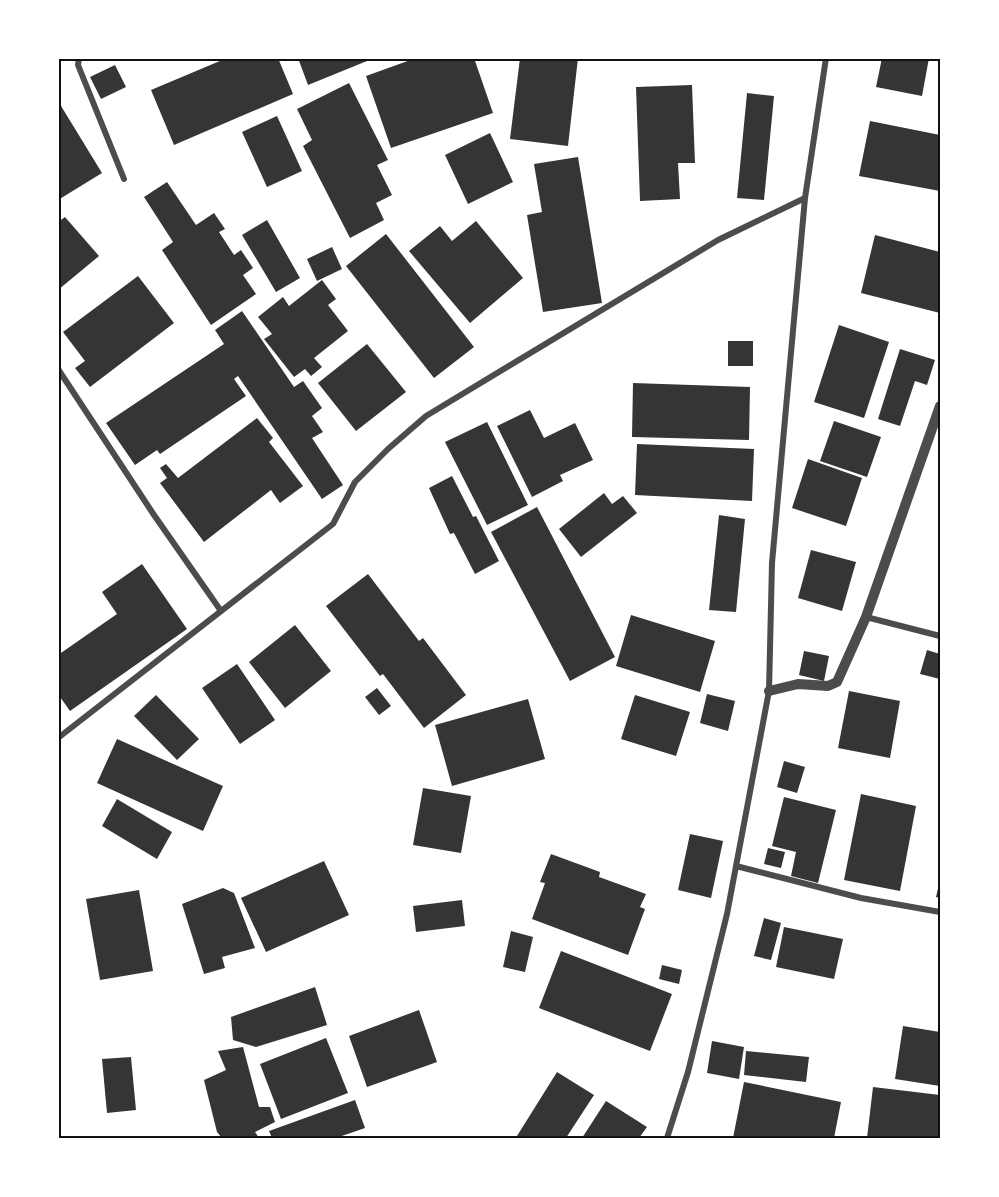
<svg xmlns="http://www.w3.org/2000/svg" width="999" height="1197" font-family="'Titillium Web',sans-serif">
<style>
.building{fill:#353535}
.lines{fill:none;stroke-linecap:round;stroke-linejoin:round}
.minor{stroke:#4c4c4c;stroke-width:6}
.tertiary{stroke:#4c4c4c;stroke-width:10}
.neatline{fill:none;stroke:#111;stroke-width:2}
</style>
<rect width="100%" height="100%" fill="#fff"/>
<path class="building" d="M227,58H278L293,94L174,145L151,90Z
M298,58H366L367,61L308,85Z
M416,58H474L493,113L391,148L366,76Z
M520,58H578L568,146L510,139Z
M882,58H929L922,96L876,87Z
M115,65L126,87L101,99L90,77Z
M349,83L388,160L377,165L392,195L376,203L384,220L350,238L303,146L312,140L297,109Z
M692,85L695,163H678L680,199L640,201L636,87Z
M747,93L774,96L764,200L737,198Z
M58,101L102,173L58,200Z
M277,116L302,171L267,187L242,132Z
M870,121L940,135V191L859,176Z
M490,133L513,182L468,204L445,155Z
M578,157L602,303L543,312L527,215L542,212L534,164Z
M167,182L196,225L214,213L225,229L219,232L234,255L241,250L253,268L243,275L256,294L211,325L162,250L173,242L144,197Z
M65,217L99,256L58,290V222Z
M267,220L300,278L276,292L242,235Z
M476,221L523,278L470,323L409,251L440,226L452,241Z
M386,234L474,347L434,378L346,266Z
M875,235L940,252V313L861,293Z
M332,247L342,269L317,281L307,259Z
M138,276L174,323L90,387L75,368L85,361L63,332Z
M322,280L336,299L328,305L348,331L314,358L322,367L311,376L305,369L294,377L264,339L272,334L258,317L283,297L289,306Z
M242,311L294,387L303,381L322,408L312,416L323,432L312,438L343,485L322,499L238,376L234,379L246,396L160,454L157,450L135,465L106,423L224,344L215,330Z
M839,325L889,342L864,418L814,402Z
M728,341H753V366H728Z
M367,344L406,392L356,431L318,383Z
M900,349L935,360L927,385L915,381L900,426L878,419Z
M633,383L750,387L749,440L632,437Z
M530,410L544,438L575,423L593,460L560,475L563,481L532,497L497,426Z
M257,418L273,438L269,442L303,486L280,503L271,490L204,542L160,483L167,478L160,468L166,464L178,478Z
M834,421L881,437L867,477L820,461Z
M487,422L528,505L487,525L445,442Z
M637,444L754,449L752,501L635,495Z
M808,459L862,478L846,526L792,508Z
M452,476L473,517L476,516L499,561L475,574L454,533L450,534L429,488Z
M604,493L612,504L623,496L637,513L581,557L559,529Z
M537,507L615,657L570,681L491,532Z
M719,515L745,519L736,612L709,610Z
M811,550L856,562L842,611L798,598Z
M142,564L187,629L70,711L58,694V655L117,614L102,592Z
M368,574L419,641L423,638L466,695L424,728L383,674L380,676L326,606Z
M631,615L715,641L700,692L616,666Z
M295,625L331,671L285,708L249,662Z
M927,650L940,654V679L920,674Z
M804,651L829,656L824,681L799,675Z
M237,664L275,720L240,744L202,688Z
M377,688L391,706L379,715L365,697Z
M849,691L900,701L890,758L838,748Z
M707,694L735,701L728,731L700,723Z
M156,695L199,739L177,760L134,716Z
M635,695L690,712L676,756L621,739Z
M528,699L545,759L452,786L435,725Z
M117,739L223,786L203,831L97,783Z
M784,761L805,767L797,793L777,787Z
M423,788L471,796L461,853L413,845Z
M861,794L916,806L900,891L844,880Z
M784,797L836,810L818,883L791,876L796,852L772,846Z
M117,799L172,832L157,859L102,826Z
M690,834L723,841L711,898L678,890Z
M768,848L785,852L781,868L764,864Z
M551,854L600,872L599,877L646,894L640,907L645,909L628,955L532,919L545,883L540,882Z
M324,861L349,915L266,952L241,898Z
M940,880V898L936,897Z
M223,888L234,893L255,948L222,957L225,968L204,974L182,904Z
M139,890L153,971L100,980L86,899Z
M462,900L465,926L416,932L413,906Z
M764,918L781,923L771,960L754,956Z
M784,927L843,939L834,979L776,967Z
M511,931L533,937L525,972L503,967Z
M561,951L672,994L650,1051L539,1008Z
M662,965L682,970L679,984L659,979Z
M315,987L327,1025L256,1047L233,1040L231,1017Z
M419,1010L437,1062L367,1087L349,1036Z
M903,1026L940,1032V1086L895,1079Z
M326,1038L348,1093L281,1119L260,1064Z
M712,1041L744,1047L739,1079L707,1073Z
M243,1047L259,1107H270L275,1122L255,1132L259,1138H222L217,1132L204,1080L226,1070L218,1051Z
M746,1051L809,1057L806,1082L744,1075Z
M131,1057L136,1110L107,1113L102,1059Z
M557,1072L594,1095L566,1138H520L517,1136Z
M744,1082L841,1102L834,1138H733Z
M873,1087L940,1095V1138H867Z
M355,1100L365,1128L336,1138H272L269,1131Z
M606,1101L647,1127L639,1138H582Z"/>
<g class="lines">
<path class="minor" d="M79,58L78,65L124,179
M58,369L154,515L221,611
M866,617L940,636
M58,738L333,524L355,482L388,449L426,416L718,240L805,198
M736,866L861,898L940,912
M667,1138L688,1072L727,914L769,691L772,563L805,198L826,58"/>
<path class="tertiary" d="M769,691L798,684L828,686L837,682L866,617L940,406"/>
</g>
<rect width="999" height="1197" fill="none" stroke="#ffffff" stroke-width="120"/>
<rect x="60" y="60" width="879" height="1077" class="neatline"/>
</svg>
